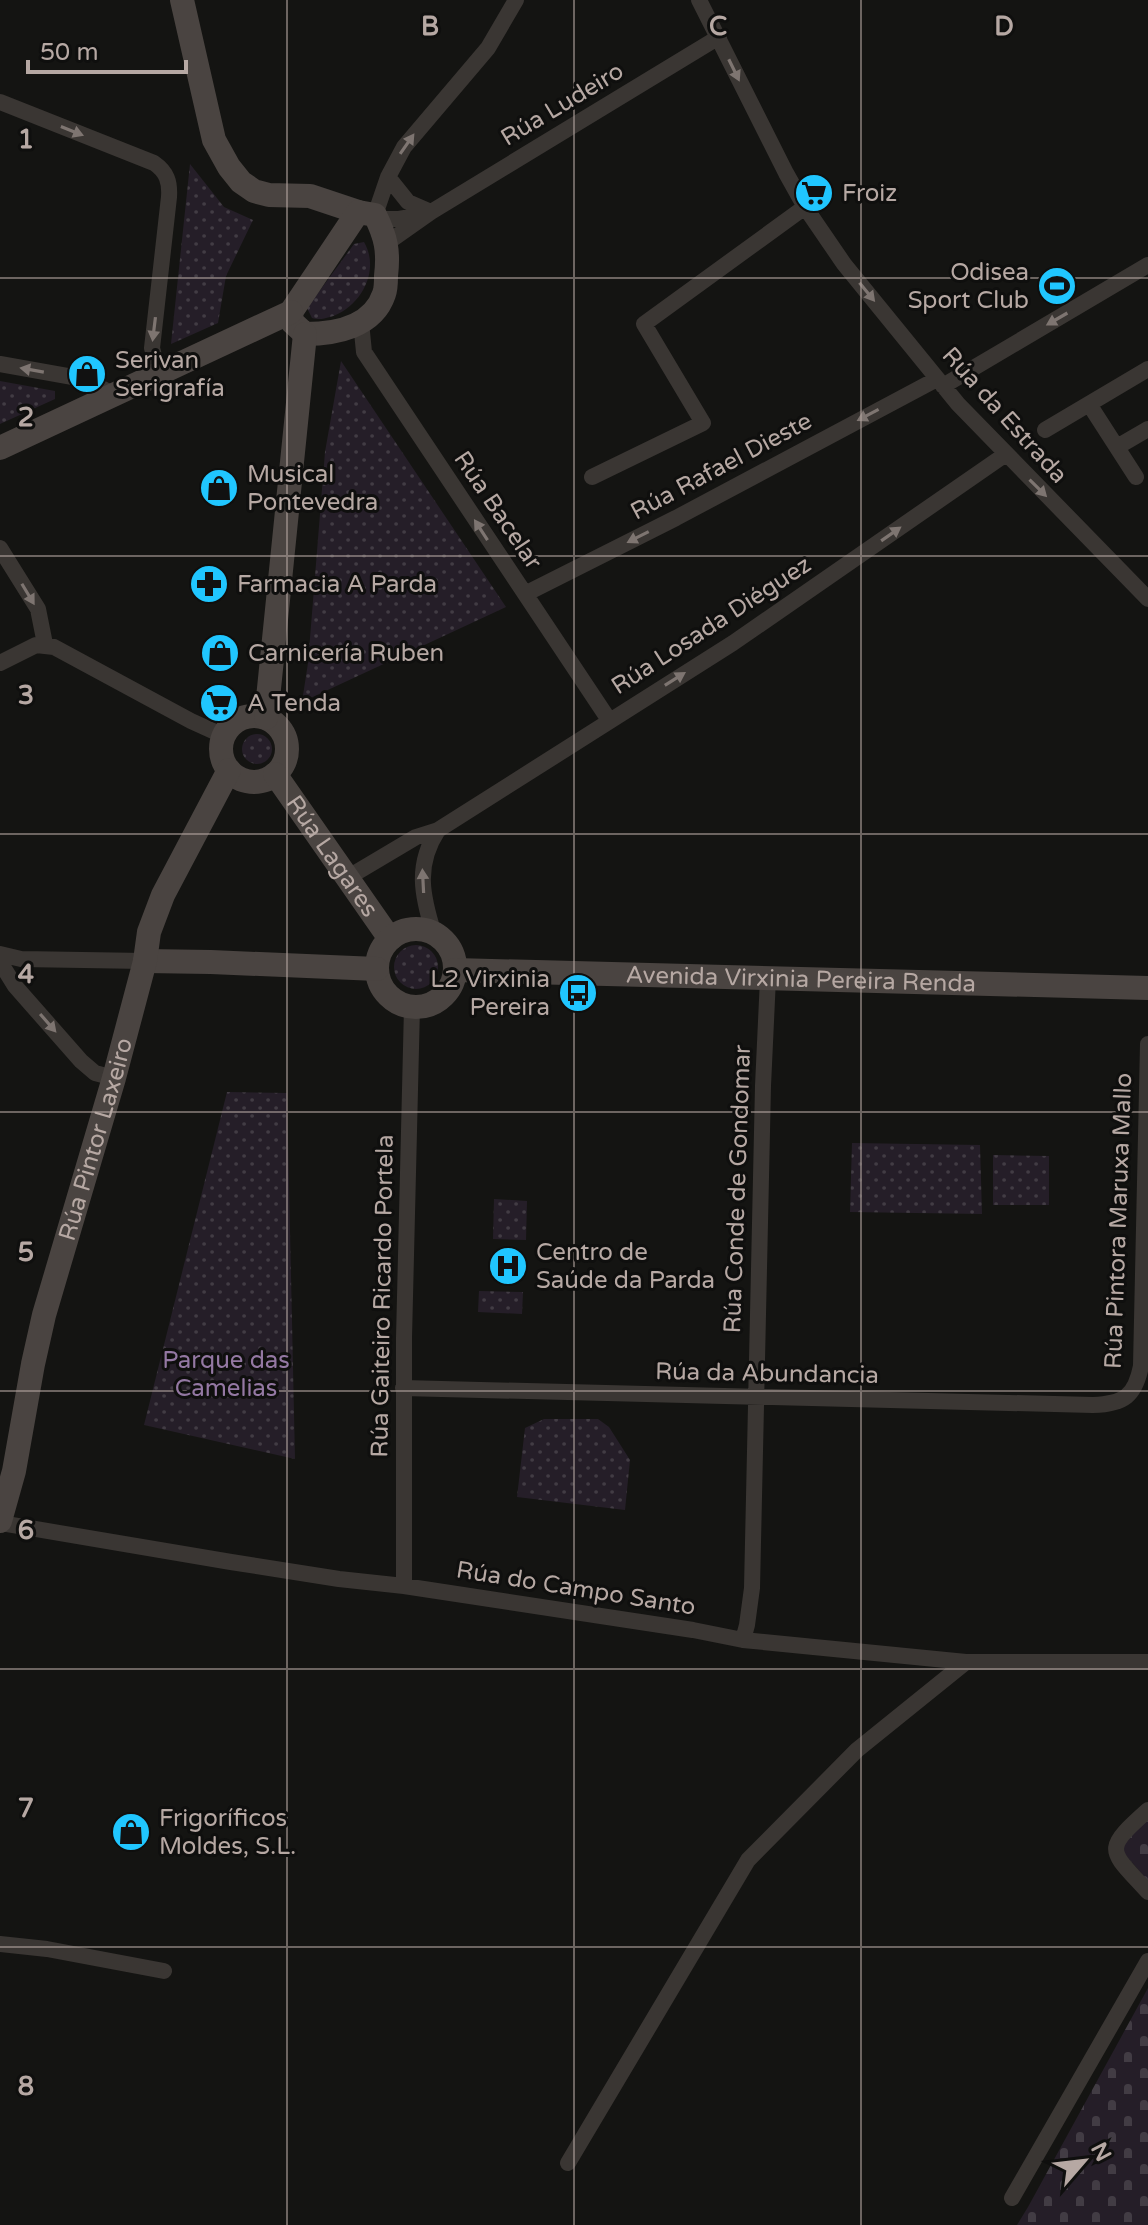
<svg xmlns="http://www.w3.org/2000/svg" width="1148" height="2225" font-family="'Varela Round',sans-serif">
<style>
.green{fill:url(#green-dots)}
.cemetery{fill:url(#cemetery-stones)}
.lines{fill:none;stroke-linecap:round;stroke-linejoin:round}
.street{stroke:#3a3633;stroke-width:16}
.secondary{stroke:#4a4441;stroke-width:24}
.oneway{fill:#7e7571}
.grid{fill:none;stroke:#b6a8a3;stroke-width:2;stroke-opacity:0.55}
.labels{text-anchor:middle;stroke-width:6;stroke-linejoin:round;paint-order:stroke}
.street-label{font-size:24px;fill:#b6a8a3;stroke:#0f0f0e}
.poi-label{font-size:24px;fill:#b6a8a3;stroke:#0f0f0e;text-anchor:start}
.park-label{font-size:24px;fill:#9478a3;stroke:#0f0f0e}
.grid-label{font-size:26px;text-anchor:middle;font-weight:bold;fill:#b6a8a3;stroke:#0f0f0e;stroke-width:6;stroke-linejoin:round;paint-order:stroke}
</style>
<defs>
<pattern id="green-dots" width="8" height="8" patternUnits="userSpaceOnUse" patternTransform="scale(2)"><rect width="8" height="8" fill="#251e28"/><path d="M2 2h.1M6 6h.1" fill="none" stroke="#423c44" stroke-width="1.8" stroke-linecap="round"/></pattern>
<pattern id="cemetery-stones" width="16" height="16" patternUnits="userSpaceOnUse" patternTransform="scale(2)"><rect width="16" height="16" fill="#251e28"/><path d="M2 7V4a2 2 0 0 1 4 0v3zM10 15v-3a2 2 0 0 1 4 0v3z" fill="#423c44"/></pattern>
</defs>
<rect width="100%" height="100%" fill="#141412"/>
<path class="green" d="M190,164L224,207L253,220L226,276L218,323L171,344Z
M364,242C381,271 360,308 330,317C323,319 319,320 312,318L307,308L354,244Z
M341,361L506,607L302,702L308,663L325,452Z
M0,381L55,391V399L0,424Z
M242 749a15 15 0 1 1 30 0a15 15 0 1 1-30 0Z
M394 967a22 22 0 1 1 44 0a22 22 0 1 1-44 0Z
M227,1092L287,1093L295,1459L144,1425Z
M852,1143L980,1145L982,1214L850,1212Z
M993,1155L1049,1156V1205H993Z
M494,1199L527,1201L526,1240L493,1239Z
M479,1291L523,1292L522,1314L478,1312Z
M544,1419H598L609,1427L630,1460L625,1510L517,1497L525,1428Z"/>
<path class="cemetery" d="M1148,1816V1881L1123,1852L1124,1837Z
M1148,1988V2225H1017L1028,2207Z"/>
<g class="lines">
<path class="street" d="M699,0L786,173L805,207L844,264L958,404L1148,599
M0,102L154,163C167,172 170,182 169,197L152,348L159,375
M388,177L408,202L431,212
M375,215L388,177L404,147L488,48L516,0
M377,219H399L422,215
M387,243L431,212L719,37
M361,322L364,352L609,720
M0,364L84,379L115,395
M943,386L1148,265
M1089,404L1136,477
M1045,430L1148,369
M1117,447L1148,429
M592,477L703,423L644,324L805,207
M0,548L38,609L45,644
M525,594L676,518L937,379
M0,663L36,645L54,647L191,721L224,736
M347,878L416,837L438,830L733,643L1006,454
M434,934C422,896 415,865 438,830
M0,954L21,959L145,961
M0,962L15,986L81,1061L95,1073L114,1078
M403,1388L1093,1405C1124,1404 1135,1396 1141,1366L1148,1044
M0,1523L231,1562L339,1579L404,1586L693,1630L743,1640L966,1662H1148
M404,1586V1338L412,1007
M743,1640L747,1625L752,1588L763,1086L768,978
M1148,1810C1102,1851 1109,1849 1148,1892
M0,1944L47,1949L164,1971
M568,2163L748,1860L857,1750L966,1662
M1012,2198L1148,1961"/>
<g class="secondary">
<path d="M182,0L214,140L229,167L241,182L254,191L269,195L310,196L358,212"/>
<path d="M358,212L375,215C386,237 389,251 386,276C386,282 386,289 384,294C373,327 335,334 305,334L292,322L291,312Z"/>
<path d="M0,448L291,312"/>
<circle cx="254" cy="749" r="33"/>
<path d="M266,718L305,334"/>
<path id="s1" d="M275,774L390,939"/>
<circle cx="416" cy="968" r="39"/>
<path d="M145,961L211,962L377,969"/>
<path id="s2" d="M455,970L1148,988"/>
<path id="s3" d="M0,1521L14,1471L33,1364L44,1315L114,1078L145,961L149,932L163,895L229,770"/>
</g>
</g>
<defs><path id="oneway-solid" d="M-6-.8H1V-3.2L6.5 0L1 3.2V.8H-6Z" transform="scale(2)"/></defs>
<g class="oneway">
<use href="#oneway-solid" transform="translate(734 70) rotate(64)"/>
<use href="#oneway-solid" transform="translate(72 131) rotate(22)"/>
<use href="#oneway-solid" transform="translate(407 144) rotate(-55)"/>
<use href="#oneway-solid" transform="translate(867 292) rotate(51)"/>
<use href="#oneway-solid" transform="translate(1057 319) rotate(150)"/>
<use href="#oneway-solid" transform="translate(154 329) rotate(97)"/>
<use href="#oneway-solid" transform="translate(32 370) rotate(-170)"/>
<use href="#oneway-solid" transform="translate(868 415) rotate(152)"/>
<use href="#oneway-solid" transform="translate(1038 488) rotate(45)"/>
<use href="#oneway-solid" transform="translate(481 530) rotate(-123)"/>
<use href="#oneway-solid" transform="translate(891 534) rotate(-35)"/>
<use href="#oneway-solid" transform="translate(638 537) rotate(153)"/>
<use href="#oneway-solid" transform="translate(28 594) rotate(59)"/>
<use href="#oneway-solid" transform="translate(675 679) rotate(-32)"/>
<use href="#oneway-solid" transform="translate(423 881) rotate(-93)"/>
<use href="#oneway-solid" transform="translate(48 1023) rotate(49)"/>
</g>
<path class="grid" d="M287,0V2225M574,0V2225M861,0V2225M0,278H1148M0,556H1148M0,834H1148M0,1112H1148M0,1391H1148M0,1669H1148M0,1947H1148"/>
<defs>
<symbol id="supermarket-disc" viewBox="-11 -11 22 22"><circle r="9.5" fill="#20c6ff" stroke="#0f0f0e"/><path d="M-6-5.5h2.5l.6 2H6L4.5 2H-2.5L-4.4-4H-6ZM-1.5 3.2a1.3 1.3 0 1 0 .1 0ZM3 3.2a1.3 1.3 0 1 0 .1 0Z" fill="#111"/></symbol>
<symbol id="stadium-disc" viewBox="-11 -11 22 22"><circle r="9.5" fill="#20c6ff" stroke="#0f0f0e"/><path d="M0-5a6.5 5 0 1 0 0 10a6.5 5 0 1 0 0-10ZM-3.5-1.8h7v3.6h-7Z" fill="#111"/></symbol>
<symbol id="shop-disc" viewBox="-11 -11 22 22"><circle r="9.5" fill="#20c6ff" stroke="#0f0f0e"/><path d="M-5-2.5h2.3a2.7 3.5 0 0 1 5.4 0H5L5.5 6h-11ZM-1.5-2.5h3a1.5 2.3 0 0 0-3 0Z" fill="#111"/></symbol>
<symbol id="pharmacy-disc" viewBox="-11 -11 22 22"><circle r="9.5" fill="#20c6ff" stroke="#0f0f0e"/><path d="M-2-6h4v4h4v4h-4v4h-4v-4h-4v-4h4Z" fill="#111"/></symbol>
<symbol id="bus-disc" viewBox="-11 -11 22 22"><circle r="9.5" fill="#20c6ff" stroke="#0f0f0e"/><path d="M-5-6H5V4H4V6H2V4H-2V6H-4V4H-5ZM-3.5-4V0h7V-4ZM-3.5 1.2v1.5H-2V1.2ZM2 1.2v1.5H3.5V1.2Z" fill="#111"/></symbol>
<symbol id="hospital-disc" viewBox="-11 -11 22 22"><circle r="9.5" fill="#20c6ff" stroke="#0f0f0e"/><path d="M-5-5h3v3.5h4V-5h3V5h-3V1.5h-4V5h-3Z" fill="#111"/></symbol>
</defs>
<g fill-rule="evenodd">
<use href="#supermarket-disc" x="792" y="171" width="44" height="44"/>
<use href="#stadium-disc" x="1035" y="264" width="44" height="44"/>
<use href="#shop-disc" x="65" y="352" width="44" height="44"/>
<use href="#shop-disc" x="197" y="466" width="44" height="44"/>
<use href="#pharmacy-disc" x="187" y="562" width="44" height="44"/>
<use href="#shop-disc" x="198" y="631" width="44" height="44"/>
<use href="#supermarket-disc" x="197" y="681" width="44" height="44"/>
<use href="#bus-disc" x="556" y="971" width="44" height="44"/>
<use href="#hospital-disc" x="486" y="1244" width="44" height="44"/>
<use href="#shop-disc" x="109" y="1810" width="44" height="44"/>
</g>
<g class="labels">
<g class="street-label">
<text transform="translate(562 104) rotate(-31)" y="8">Rúa Ludeiro</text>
<text transform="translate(1005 415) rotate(48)" y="8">Rúa da Estrada</text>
<text transform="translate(721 466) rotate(-28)" y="8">Rúa Rafael Dieste</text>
<text transform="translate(498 510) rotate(56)" y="8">Rúa Bacelar</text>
<text transform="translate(711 625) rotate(-33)" y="8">Rúa Losada Diéguez</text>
<text dy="8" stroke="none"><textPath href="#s1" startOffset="100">Rúa Lagares</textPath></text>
<text dy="8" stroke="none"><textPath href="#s2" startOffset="346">Avenida Virxinia Pereira Renda</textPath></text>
<text dy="8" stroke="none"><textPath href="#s3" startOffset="394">Rúa Pintor Laxeiro</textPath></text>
<text transform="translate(737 1189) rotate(-88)" y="8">Rúa Conde de Gondomar</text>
<text transform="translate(1118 1221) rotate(-88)" y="8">Rúa Pintora Maruxa Mallo</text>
<text transform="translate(382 1296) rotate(-89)" y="8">Rúa Gaiteiro Ricardo Portela</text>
<text transform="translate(767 1373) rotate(1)" y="8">Rúa da Abundancia</text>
<text transform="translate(576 1588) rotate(9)" y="8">Rúa do Campo Santo</text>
</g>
<g class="poi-label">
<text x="842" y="201">Froiz</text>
<text x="1029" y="280" text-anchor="end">Odisea<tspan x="1029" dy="28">Sport Club</tspan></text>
<text x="115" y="368">Serivan<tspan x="115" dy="28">Serigrafía</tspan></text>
<text x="247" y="482">Musical<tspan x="247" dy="28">Pontevedra</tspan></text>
<text x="237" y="592">Farmacia A Parda</text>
<text x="248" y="661">Carnicería Ruben</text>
<text x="247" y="711">A Tenda</text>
<text x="550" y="987" text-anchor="end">L2 Virxinia<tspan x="550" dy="28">Pereira</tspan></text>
<text x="536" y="1260">Centro de<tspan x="536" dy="28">Saúde da Parda</tspan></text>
<text x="159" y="1826">Frigoríficos<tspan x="159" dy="28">Moldes, S.L.</tspan></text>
</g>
<g class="park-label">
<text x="226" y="1368">Parque das<tspan x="226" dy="28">Camelias</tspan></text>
</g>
</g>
<g class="grid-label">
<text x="430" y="35">B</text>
<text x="718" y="35">C</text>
<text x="1004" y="35">D</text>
<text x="26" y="148">1</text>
<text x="26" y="426">2</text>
<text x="26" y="704">3</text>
<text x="26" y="983">4</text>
<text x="26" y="1261">5</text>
<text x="26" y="1539">6</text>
<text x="26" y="1817">7</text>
<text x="26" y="2095">8</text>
</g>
<g transform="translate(1084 2161) rotate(62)" stroke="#0f0f0e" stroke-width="6" paint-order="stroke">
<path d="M0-6L14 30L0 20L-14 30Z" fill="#b6a8a3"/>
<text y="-12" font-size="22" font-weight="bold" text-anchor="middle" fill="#b6a8a3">N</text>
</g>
<path d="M28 60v12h158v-12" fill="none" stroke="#b6a8a3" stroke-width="4"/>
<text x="40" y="60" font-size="24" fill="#b6a8a3" stroke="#0f0f0e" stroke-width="6" paint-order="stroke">50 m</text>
</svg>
